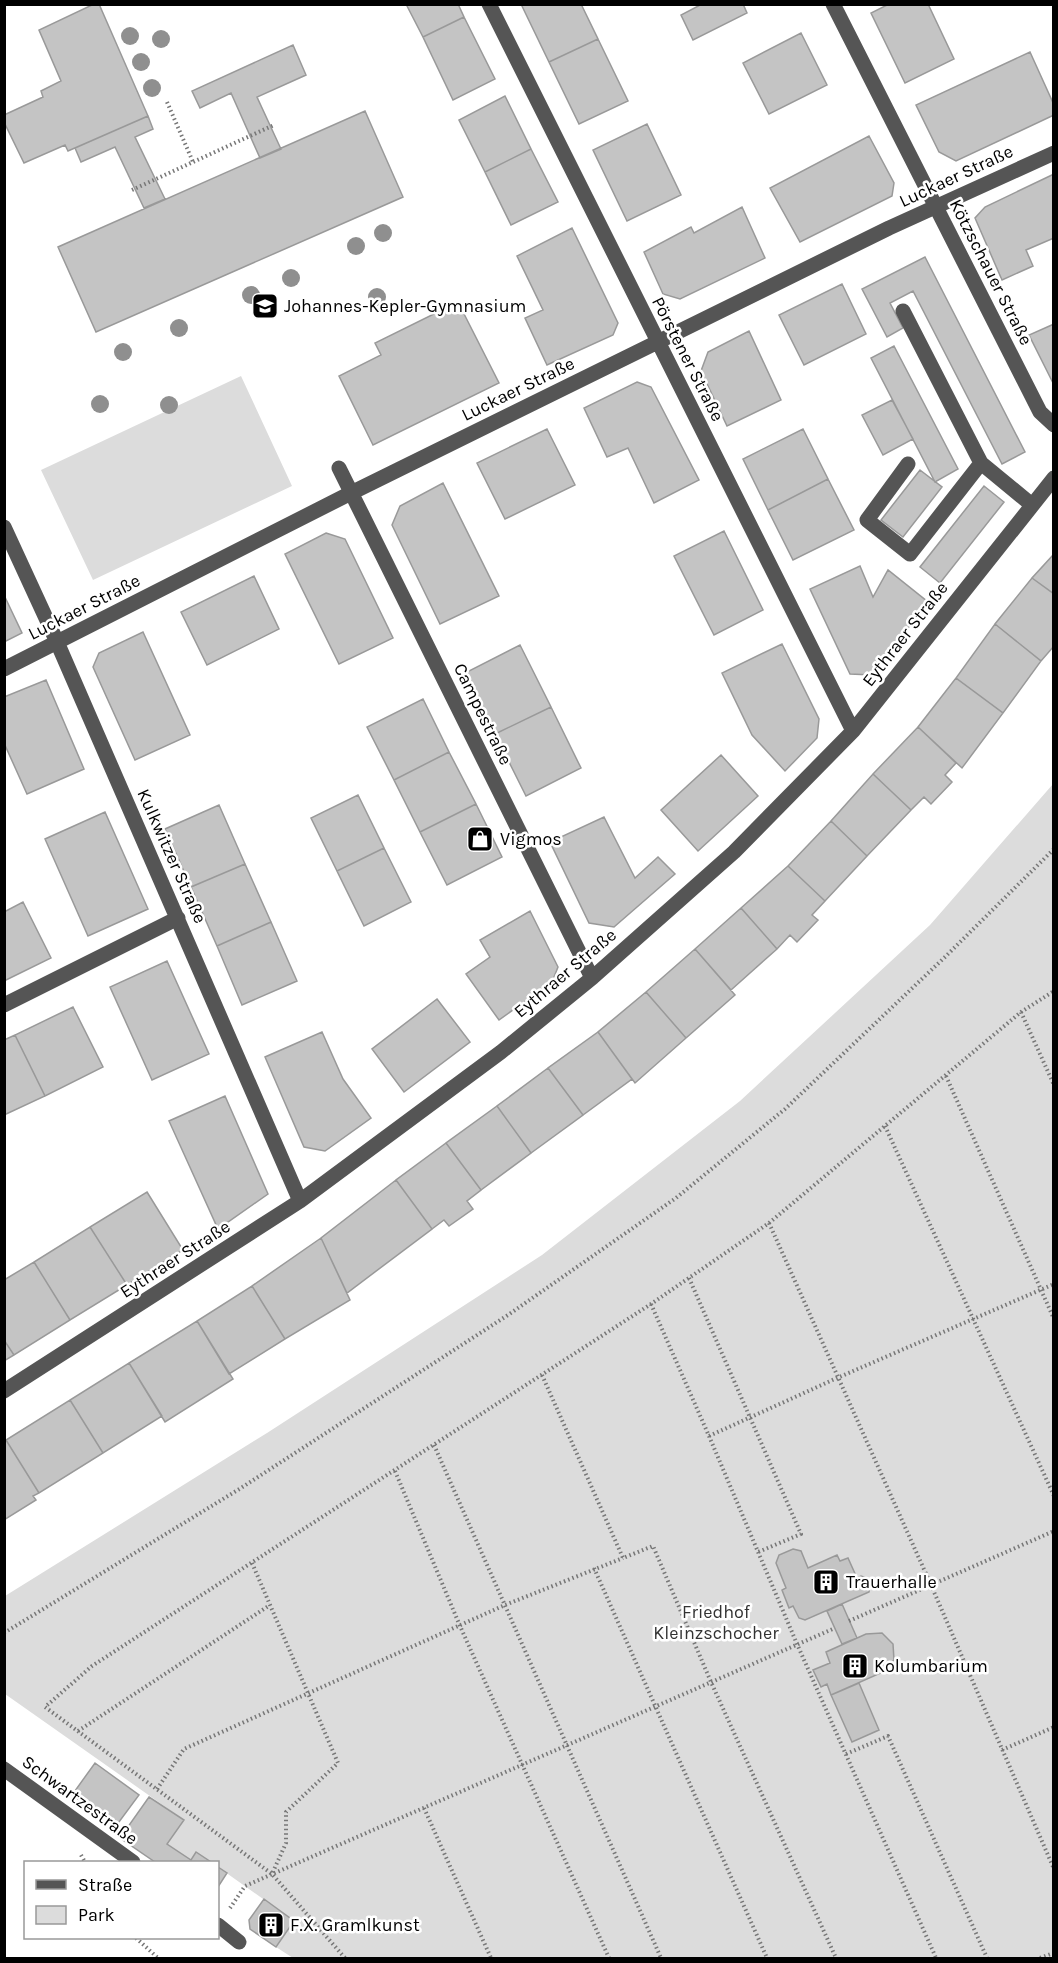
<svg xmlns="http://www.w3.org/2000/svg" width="1058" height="1963" font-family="Karla,sans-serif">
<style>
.green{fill:#dcdcdc}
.building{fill:#c4c4c4;stroke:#999;stroke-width:1.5}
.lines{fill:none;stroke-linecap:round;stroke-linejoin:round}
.path{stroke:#777;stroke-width:4;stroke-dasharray:1.5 3;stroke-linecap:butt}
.minor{stroke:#555;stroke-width:15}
.tree{fill:#8f8f8f}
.labels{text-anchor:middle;stroke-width:5;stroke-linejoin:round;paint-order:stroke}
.street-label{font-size:18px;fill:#000;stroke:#fff}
.poi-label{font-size:18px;fill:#000;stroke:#fff;text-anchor:start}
.park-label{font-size:18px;fill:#333;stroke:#fff}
</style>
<rect width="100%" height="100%" fill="#fff"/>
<path class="green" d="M241,376L292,486L93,580L41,470Z
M1053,784V1958H293L276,1947L294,1921L218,1867V1862H211L196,1853L191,1860L167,1844L184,1820L5,1694V1596L267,1433L542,1255L740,1101L930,925Z"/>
<path class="building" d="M94,4H99L148,116L68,151L65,145L24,163L4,122V115L43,97L41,91L61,81L39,30Z
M406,4H458L464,17L423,37Z
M521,4H581L598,39L549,62Z
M702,4H743L747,13L693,40L681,15Z
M889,4H928L954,59L905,83L871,13Z
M464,17L495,79L453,100L423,37Z
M801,33L827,85L769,114L743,63Z
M598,39L628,101L579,124L549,62Z
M293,45L306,75L257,97L281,149L260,158L231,93L200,108L192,91Z
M1030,52L1054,105V115L956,161L939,152L916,105Z
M505,96L531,149L485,172L459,120Z
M365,111L403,197L96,332L58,247Z
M148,116L153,129L135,137L165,199L144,208L115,147L81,162L75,148Z
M647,124L681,195L627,221L593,150Z
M869,136L894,183L892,196L800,242L770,188Z
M531,149L558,202L511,225L485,172Z
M1054,174V238L1026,250L1033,266L1002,280L975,218L985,207Z
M742,207L765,258L680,299L663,294L644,252L691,227L694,233Z
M572,228L618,323L613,335L547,365L525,318L543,310L517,256Z
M925,257L1025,452L1002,464L913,291L890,303L903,328L887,337L862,289Z
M842,284L866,334L804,365L779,315Z
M458,302L499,383L373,445L339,376L381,355L375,343Z
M1054,324V385L1029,335Z
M749,331L781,400L727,426L701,371L708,352Z
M894,346L958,469L935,482L871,358Z
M637,382L651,387L699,480L654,503L628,448L607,457L584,408Z
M892,400L913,439L883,455L862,415Z
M547,429L575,485L505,519L477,463Z
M803,429L828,479L768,510L743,459Z
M920,470L942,487L903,537L881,520Z
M828,479L854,530L793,560L768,510Z
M443,483L499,596L440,624L392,525L400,506Z
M984,486L1004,502L940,583L920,567Z
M724,531L763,610L714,635L674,556Z
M326,533L345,539L393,638L339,664L285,554Z
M1054,554V594L1032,578Z
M860,566L873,597L888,570L928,602L872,675L850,674L810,589Z
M254,576L279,629L207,665L181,612Z
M1032,578L1054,594V646L1041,661L995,624Z
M4,595L22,633L4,642Z
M995,624L1041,661L1003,713L956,678Z
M143,632L190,735L135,760L93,667L99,653Z
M782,644L819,719L817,738L785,771L752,735L722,673Z
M520,645L551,707L495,734L465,673Z
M956,678L1003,713L962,768L918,727Z
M46,680L84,769L27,794L4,743V697Z
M423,699L449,752L394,780L367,727Z
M551,707L581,768L526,796L495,734Z
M918,727L956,763L945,775L952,782L931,804L924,797L911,810L873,774Z
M449,752L476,804L420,832L394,780Z
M721,755L758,796L698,851L661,810Z
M873,774L911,810L867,856L831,821Z
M358,795L384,848L337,871L311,818Z
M476,804L502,857L447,885L420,832Z
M219,805L245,864L191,887L165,829Z
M105,812L148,909L88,936L45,839Z
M604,817L635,878L658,857L675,874L614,927L589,923L550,842Z
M831,821L867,856L825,901L788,866Z
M384,848L411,902L364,926L337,871Z
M245,864L271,922L217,946L191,887Z
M788,866L825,901L812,915L818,920L797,942L790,935L777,949L741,908Z
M23,902L51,958L4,981V912Z
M741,908L777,949L731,990L695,949Z
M530,911L558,967L552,982L499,1020L466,974L490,957L480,940Z
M271,922L297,981L242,1005L217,946Z
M695,949L735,995L686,1038L646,992Z
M167,961L209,1054L152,1080L110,987Z
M646,992L686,1038L635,1083L598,1032Z
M437,999L470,1042L404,1092L372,1049Z
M73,1007L103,1067L45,1096L15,1035Z
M322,1032L343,1079L371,1118L325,1151L304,1147L265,1057Z
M598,1032L632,1079L583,1115L548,1068Z
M15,1035L45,1096L4,1115V1040Z
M548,1068L583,1115L531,1153L497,1106Z
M225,1096L268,1194L218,1229L169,1121Z
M497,1106L531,1153L481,1190L446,1143Z
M446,1143L481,1190L467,1201L473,1209L449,1226L444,1220L432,1229L396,1180Z
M396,1180L432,1229L347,1293L321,1238Z
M147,1192L183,1250L127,1285L90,1227Z
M90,1227L127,1285L70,1320L34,1262Z
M321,1238L350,1300L285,1339L252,1286Z
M34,1262L70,1320L14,1355L4,1340V1280Z
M252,1286L285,1339L229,1374L197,1321Z
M197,1321L233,1379L165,1422L129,1363Z
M4,1340L14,1355L4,1361Z
M129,1363L162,1416L103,1453L70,1400Z
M70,1400L103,1453L39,1493L6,1440Z
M6,1440L39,1493L33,1496L36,1500L4,1520V1441Z
M793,1549L801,1551L808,1568L837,1555L840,1561L848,1558L857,1578L861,1576L867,1578L870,1586L869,1592L805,1620L799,1618L793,1606L789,1608L782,1590L786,1588L776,1563L779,1555Z
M842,1604L857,1638L842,1644L827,1611Z
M882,1633L893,1644L894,1660L883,1672L831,1695L827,1684L821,1687L813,1670L830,1663L826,1652L866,1634Z
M859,1683L879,1730L852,1742L831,1695Z
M95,1763L139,1795L116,1826L72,1795Z
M149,1797L184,1820L167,1844L191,1860L196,1852L211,1862H155L120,1838Z
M218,1867L227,1873L218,1887Z
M264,1899L294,1921L276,1947L250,1929L249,1920Z"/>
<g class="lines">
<path class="path" d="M167,102L193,162
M132,190L274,125
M1021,1012L1054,1085
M946,1076L1054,1319
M885,1126L1054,1496
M769,1223L931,1585L1054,1869
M689,1278L801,1534L758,1552
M651,1304L709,1436L797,1644L936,1958
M542,1375L623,1558L653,1546L711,1682L836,1958
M709,1436L837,1378L1054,1284
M434,1445L661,1958
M395,1471L460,1626L609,1958
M252,1563L338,1763L286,1812V1843L272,1874
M594,1568L767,1958
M849,1621L1054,1531
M4,1633L241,1488L508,1315L676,1198L785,1109L945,957L1054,849
M78,1731L270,1605
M1002,1750L1054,1727
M846,1754L888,1736L987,1958
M157,1789L184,1749L505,1605L623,1558
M424,1808L491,1958
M81,1855L85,1862
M230,1908L245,1886L835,1628
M136,1938L158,1958
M345,1958L272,1874L45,1707L92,1666L651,1304L769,1223L1021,1012L1054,991
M1040,1958L1054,1953"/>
<path class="minor" d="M489,4L853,731
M833,4L1040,412L1054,425
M903,311L981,463L1032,505
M908,464L867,520L910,554L981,463
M339,468L592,978
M4,527L57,642L300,1201
M4,669L351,493L889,228L1054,153
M4,1005L178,918
M4,1391L300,1201L501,1052L592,978L734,852L853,731L1054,478
M4,1769L133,1862
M218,1925L239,1942"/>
</g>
<g class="tree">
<circle cx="130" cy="36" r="9"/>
<circle cx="161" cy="39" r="9"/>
<circle cx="141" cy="62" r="9"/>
<circle cx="152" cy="88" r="9"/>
<circle cx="383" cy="233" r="9"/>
<circle cx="356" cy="246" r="9"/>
<circle cx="291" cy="278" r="9"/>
<circle cx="251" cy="295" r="9"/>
<circle cx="377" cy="297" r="9"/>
<circle cx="179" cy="328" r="9"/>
<circle cx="123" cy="352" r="9"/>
<circle cx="100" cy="404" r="9"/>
<circle cx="169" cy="405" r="9"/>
</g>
<defs>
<symbol id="school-square" viewBox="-11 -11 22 22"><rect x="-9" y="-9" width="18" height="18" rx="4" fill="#000" stroke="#fff"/><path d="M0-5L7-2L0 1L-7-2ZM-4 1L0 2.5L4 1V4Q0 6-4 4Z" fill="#fff"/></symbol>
<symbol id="shop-square" viewBox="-11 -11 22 22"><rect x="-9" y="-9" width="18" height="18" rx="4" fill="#000" stroke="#fff"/><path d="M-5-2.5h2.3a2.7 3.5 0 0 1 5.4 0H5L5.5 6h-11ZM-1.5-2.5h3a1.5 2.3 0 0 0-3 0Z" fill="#fff"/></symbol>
<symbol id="building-square" viewBox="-11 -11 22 22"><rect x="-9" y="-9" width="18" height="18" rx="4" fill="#000" stroke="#fff"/><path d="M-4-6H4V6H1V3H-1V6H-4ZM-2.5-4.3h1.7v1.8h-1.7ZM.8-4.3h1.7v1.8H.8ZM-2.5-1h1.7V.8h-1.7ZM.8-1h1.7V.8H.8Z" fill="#fff"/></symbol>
</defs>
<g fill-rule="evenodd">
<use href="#school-square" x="250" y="291" width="30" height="30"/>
<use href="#shop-square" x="465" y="824" width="30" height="30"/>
<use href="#building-square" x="811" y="1567" width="30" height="30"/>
<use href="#building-square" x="840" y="1651" width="30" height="30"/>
<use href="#building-square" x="256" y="1910" width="30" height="30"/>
</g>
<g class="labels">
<g class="street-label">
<text transform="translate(956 176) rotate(-25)" y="6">Luckaer Straße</text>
<text transform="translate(991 272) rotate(63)" y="6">Kötzschauer Straße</text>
<text transform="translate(688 359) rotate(63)" y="6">Pörstener Straße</text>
<text transform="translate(518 389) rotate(-26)" y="6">Luckaer Straße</text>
<text transform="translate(84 607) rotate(-27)" y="6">Luckaer Straße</text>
<text transform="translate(905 634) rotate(-52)" y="6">Eythraer Straße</text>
<text transform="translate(483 714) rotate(64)" y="6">Campestraße</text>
<text transform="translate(172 856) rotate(66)" y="6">Kulkwitzer Straße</text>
<text transform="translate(565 973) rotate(-40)" y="6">Eythraer Straße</text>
<text transform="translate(175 1259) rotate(-33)" y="6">Eythraer Straße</text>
<text transform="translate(80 1800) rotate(36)" y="6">Schwartzestraße</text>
</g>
<g class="poi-label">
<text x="284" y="312">Johannes-Kepler-Gymnasium</text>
<text x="500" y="845">Vigmos</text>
<text x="846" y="1588">Trauerhalle</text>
<text x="874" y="1672">Kolumbarium</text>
<text x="290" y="1931">F.X. Gramlkunst</text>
</g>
<g class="park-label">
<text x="716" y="1618">Friedhof<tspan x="716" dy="21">Kleinzschocher</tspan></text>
</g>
</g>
<rect width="1058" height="1963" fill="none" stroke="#000000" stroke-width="12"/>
<rect x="24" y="1861" width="195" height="78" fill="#ffffff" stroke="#999999" stroke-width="1.5"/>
<rect x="36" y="1880" width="30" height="9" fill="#555555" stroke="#999999" stroke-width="1.5"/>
<text x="78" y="1891" font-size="18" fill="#000000">Straße</text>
<rect x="36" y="1906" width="30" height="18" fill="#dcdcdc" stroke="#999999" stroke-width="1.5"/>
<text x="78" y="1921" font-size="18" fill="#000000">Park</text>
</svg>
